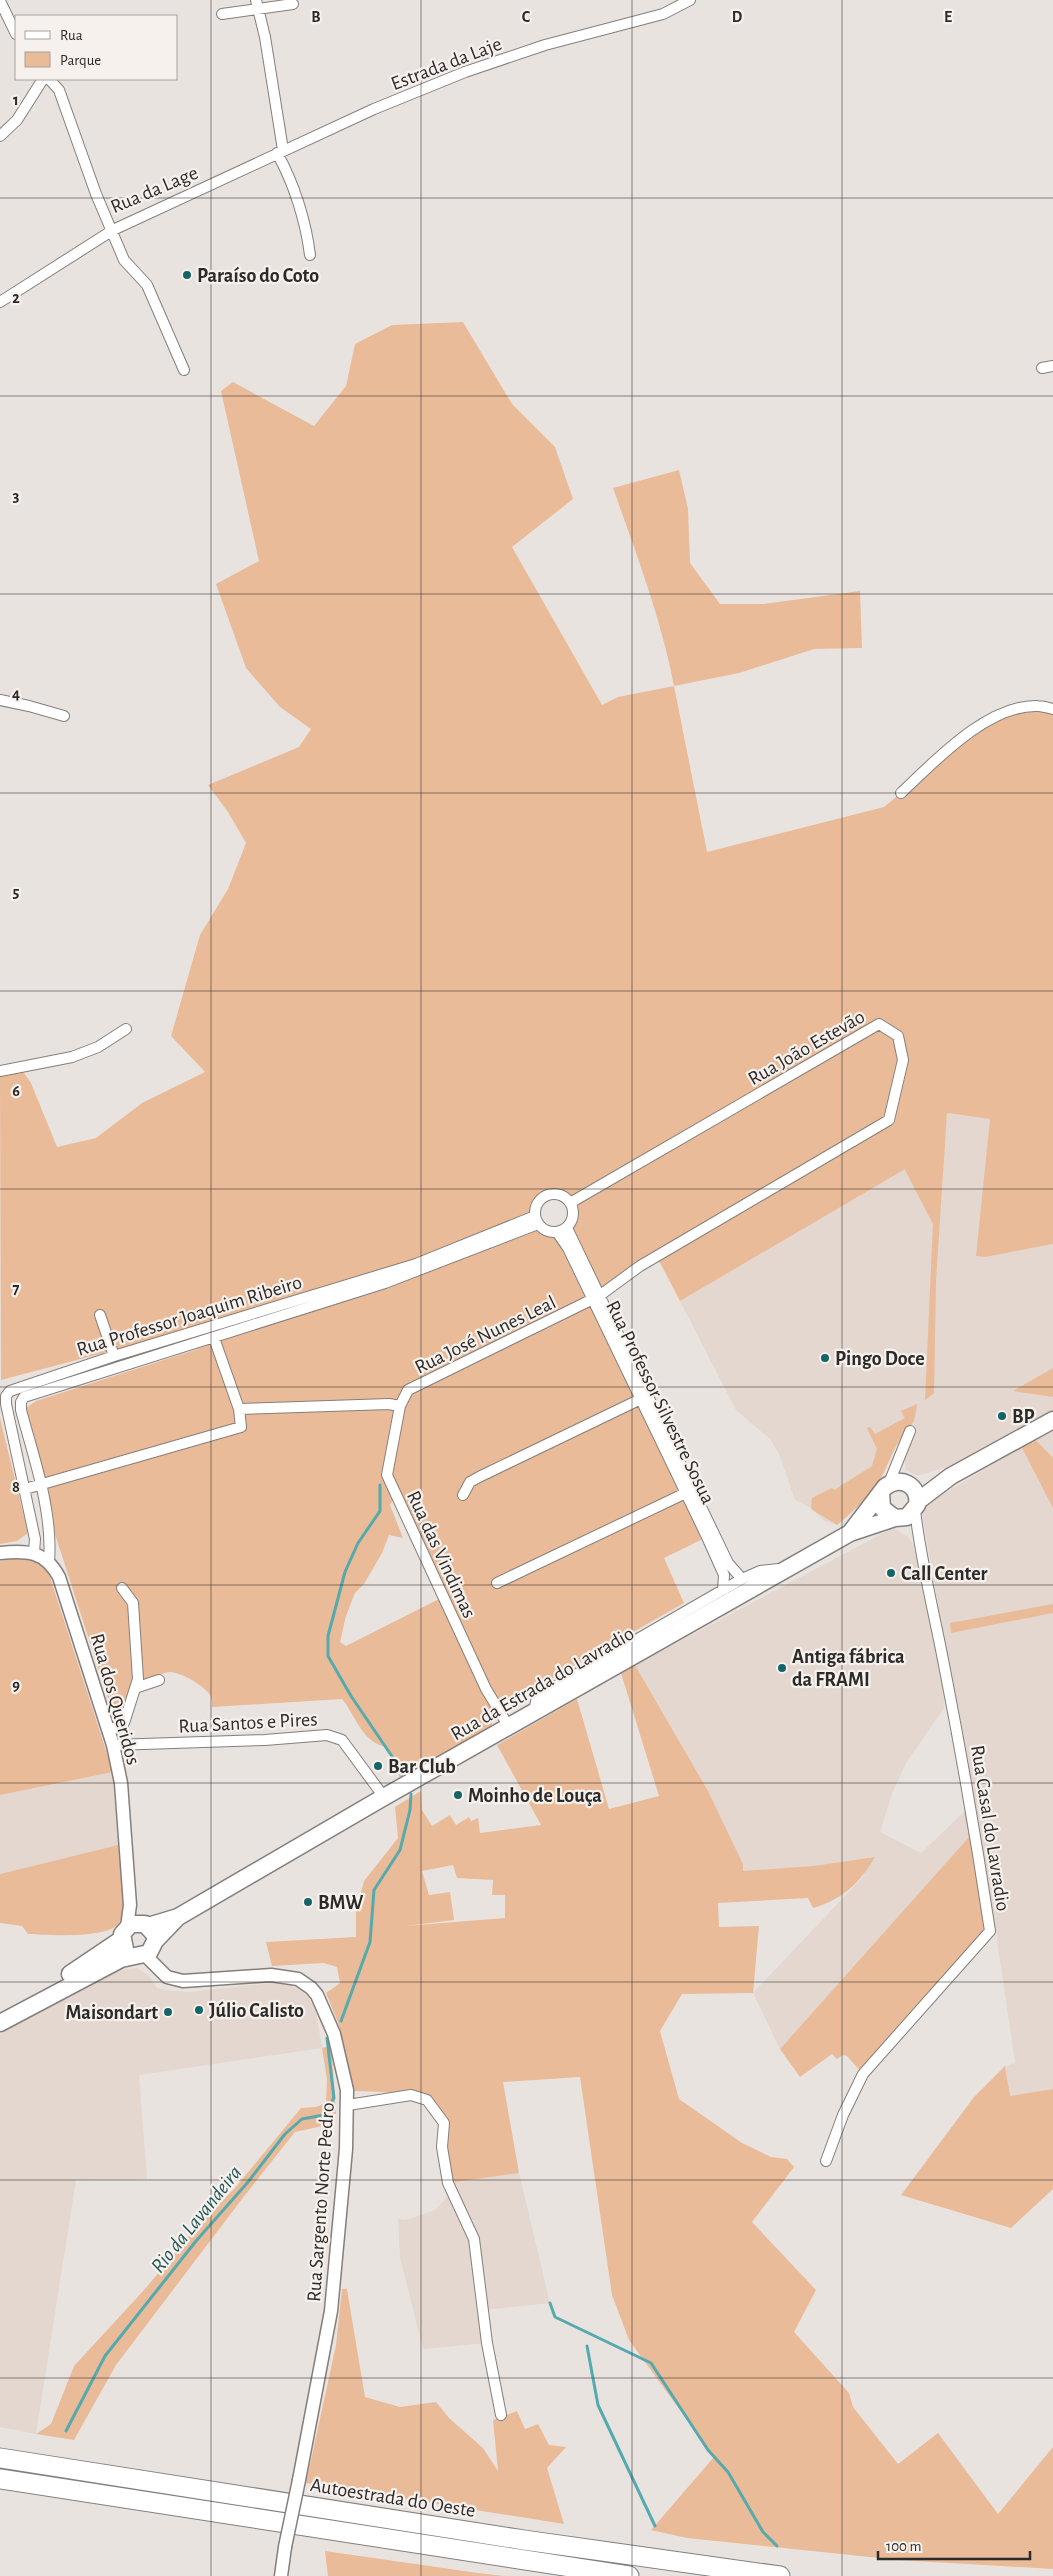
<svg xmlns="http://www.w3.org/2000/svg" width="1053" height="2576" font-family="'Alegreya Sans',sans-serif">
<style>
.built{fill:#e3d7cf}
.green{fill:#eabb98;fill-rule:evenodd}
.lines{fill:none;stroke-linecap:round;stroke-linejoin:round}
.stream{stroke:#55aaae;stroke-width:3}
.minor-casing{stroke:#847f7c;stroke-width:12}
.tertiary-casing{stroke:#847f7c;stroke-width:15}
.primary-casing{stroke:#847f7c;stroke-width:19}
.motorway-casing{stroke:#847f7c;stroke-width:21}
.minor{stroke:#fff;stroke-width:10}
.tertiary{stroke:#fff;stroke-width:12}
.primary{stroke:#fff;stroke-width:16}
.motorway{stroke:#fff;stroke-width:19}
.tertiary-bridge-casing{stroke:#847f7c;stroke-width:15;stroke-linecap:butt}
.tertiary-bridge{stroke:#fff;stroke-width:12}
.grid{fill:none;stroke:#2d2b29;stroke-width:1;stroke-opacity:0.55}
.poi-dot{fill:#146468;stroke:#f6f1ed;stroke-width:2}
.labels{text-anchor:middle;stroke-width:4.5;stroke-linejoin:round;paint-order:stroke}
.street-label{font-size:20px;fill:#2d2b29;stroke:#f6f1ed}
.poi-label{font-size:20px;font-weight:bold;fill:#2d2b29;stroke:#f6f1ed;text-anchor:start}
.water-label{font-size:21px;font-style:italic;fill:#22575a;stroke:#f6f1ed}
.grid-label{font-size:16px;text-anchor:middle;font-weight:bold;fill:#2d2b29;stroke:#f6f1ed;stroke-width:4.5;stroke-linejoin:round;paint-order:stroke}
</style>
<rect width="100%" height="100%" fill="#e9e3e0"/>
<path class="built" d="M947,1113L990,1119L977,1256L985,1257L1053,1244V1410L949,1466L917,1476L906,1470L904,1458L913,1427L901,1437L881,1478L870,1493L837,1525L824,1521L811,1508L795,1500L779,1454L770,1439L736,1410L680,1301L944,1146Z
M1053,1428V2089L1009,2096L1005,2066L1015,2063L995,1926L922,1514L927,1504Z
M895,1529L908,1537L913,1544L919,1566L943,1688L944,1708L906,1763L892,1794L880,1832L921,1853L964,1812L969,1837L780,2049L753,1993L862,1878L874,1857L813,1866L743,1872V1864L708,1791L635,1665L889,1530Z
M113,1772L118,1845L0,1874V1795Z
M137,1968L148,1975L157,1988L166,1990L189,1992L273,1983L287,1984L300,1990L309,1998L316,2011L322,2048L139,2075L147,2179L76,2180L36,2434L0,2427V2034L97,1976L125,1969Z
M519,2173L550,2303L483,2310L487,2343L423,2349L400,2258L398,2219L406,2220L435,2210L449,2195L448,2183Z"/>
<path class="green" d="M463,322L512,404L555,447L573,499L512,547L602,705L618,697L674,686C661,618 636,553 613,488L679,470L688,509L690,563L720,604H763L860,591L862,648L814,649L739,673L674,686L707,852L884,807L990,720L1038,706L1053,708V1244L985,1257L976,1256L990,1119L947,1113L936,1280L934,1393L925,1400L933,1224L905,1170L907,1168L680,1301L657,1257L599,1296L569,1225L573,1215L570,1203L557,1194C524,1199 531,1234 557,1232L707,1537L664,1558L684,1603L498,1709L491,1726L400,1778L387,1747C362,1743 356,1716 342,1699L212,1707C212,1703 212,1698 210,1695C205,1686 179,1671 169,1672C157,1674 150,1680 138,1679L130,1702L110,1705L55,1534L49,1496L26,1408L36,1401L195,1350L226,1334L385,1282L240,1317L1,1380L0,1077L20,1067L31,1083L57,1147L96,1138L142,1103L205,1072L171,1036L200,935L228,889L246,843L228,812L208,785L299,747L311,729L280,707L246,668L216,584L259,561L221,391L233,382L314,426L346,386L355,344L392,325ZM395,1496L443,1597L346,1646L340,1642L346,1616L355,1593L364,1584L382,1553L389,1535L403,1538L390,1505Z
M1053,1368V1397L1013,1391Z
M917,1404C914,1431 910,1422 899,1441C892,1452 888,1465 882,1476C871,1495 853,1512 837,1525L811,1509L812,1498L832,1488L834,1490L872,1466L877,1449L867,1428L870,1427L875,1434L905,1418L901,1411Z
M0,1418L28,1533L17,1541L0,1544Z
M1035,1439L1053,1458V1508L1021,1446Z
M18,1558L30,1559L48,1571L113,1772L0,1795V1561Z
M1053,1604V1613L951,1633L950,1623Z
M635,1665L708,1791L743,1864V1871L813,1866L875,1857C860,1883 842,1900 813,1908L808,1898L718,1903L719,1927L759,1926L753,1993L682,1994L660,2031L679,2099L742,2143L771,2157L787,2159L794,2167L752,2222L816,2290L794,2332L849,2393L853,2407L898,2464L938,2433L998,2514L1053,2447V2569L898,2560L687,2538L651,2530L714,2457L629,2340L612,2295L580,2077L503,2082L519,2173L448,2183C447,2164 448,2143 444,2125C435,2088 382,2093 353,2091L339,2025L326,1993L340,1983L337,1967L324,1963L272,1966L266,1942L356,1937V1910L364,1881L398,1838L395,1807L421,1791L422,1810L432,1826L450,1815L456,1825L469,1817L471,1821L478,1818L480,1833L541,1825L497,1745L577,1699L609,1809L659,1796L621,1673ZM453,1865L457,1878L493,1880L492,1895H505V1918L405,1926L454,1920L450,1892L429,1895L422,1871Z
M964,1812L972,1815L990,1931L863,2074L847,2056L843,2055L837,2059L832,2054L800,2077L780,2049L969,1837Z
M118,1845C121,1864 132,1908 118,1924C106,1939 47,1935 28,1934L22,1926L0,1923V1874Z
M331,2046L336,2113L327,2125L295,2132L242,2199L116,2365L74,2440L36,2434L51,2424L74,2366L145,2289L199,2224L235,2188L301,2108L316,2107L326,2103L327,2079L322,2048Z
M1005,2066L1010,2096L1053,2089V2189L1011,2228L901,2195L974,2097Z
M342,2289H347L365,2397L400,2407L436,2402L449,2418L483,2448L498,2471L493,2420L517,2411L525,2429L538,2424L549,2445L566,2447L547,2468L564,2524L306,2483L336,2345Z
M325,2551L478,2573L504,2576H328Z"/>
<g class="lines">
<path class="stream" d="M380,1485V1511L358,1543L345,1572L328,1636V1656L351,1696L404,1774
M341,2021L370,1942L374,1890L400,1850L410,1810L411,1794
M550,2303L555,2317L651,2363L708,2450L728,2472L763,2532L777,2546
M587,2346L598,2405L655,2526
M66,2431L105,2356L196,2241L248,2182L285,2134L302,2119L324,2115L334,2098L327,2038"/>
<defs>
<path id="minor" d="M256,0L265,37L283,150
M0,1L16,34
M222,14L293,4
M49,79L59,90L96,194L124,260L147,285L184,370
M0,136L17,120L43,79
M277,153C294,183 306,222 310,255
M0,302L113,230L374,109L465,72L545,45L663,14L690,0
M1042,368L1053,366
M0,700L29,706L64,716
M901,793C935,761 988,704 1038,706C1043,706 1048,708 1053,709
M0,1071L72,1057L98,1047L126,1029
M535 1213a19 19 0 1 1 38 0a19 19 0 1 1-38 0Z
M567,1228L728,1563L742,1579
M557,1232L568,1248L707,1537L724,1575L723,1590
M100,1315L114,1356
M239,1409L389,1404L400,1406
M889,1483L910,1431
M25,1489L241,1427L239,1409L214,1338
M463,1495L470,1482L479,1477L645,1397
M34,1552L35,1539L6,1404V1396L10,1391L114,1356L416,1264L535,1216
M49,1562C53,1511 34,1459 21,1410V1402L24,1397L385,1283L538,1224
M497,1583L692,1490
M135,1688L159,1680
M534,1712L537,1697L742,1579L760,1571L779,1569
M509,1727L486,1689L387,1475L400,1406L408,1390L599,1296L640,1266L889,1120L903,1060L898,1036L879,1024L570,1203
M109,1731L124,1723L138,1679L133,1603L122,1588
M113,1745L265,1740L327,1735L342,1740L384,1797
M348,2105L411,2095L427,2100L444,2123L442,2147L448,2183L474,2239L487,2343L501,2415
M826,2161L843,2115L863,2074L990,1931C977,1844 962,1757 945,1670C935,1616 921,1563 915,1510"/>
<path id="tertiary" d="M0,1553C27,1550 45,1551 59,1577L113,1745L121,1783L130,1905L127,1927
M145,1955L167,1977L183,1981L271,1975L298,1979L311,1988L317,1995L334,2034L347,2090L346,2149L331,2311L299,2480
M281,2576L285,2547"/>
<path id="primary" d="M918,1501L951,1476L1053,1420
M850,1533L885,1487C900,1475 920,1485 917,1505L907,1517L895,1518L882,1508L881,1492
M148,1926L178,1917L384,1797L850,1533L895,1518
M125,1949L122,1934L131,1924H145L155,1935
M70,1974L122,1939
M0,2023L121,1959L149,1953L155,1941L178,1917"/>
<path id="motorway" d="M0,2458L524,2540L780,2576
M0,2479L629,2576"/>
</defs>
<use href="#minor" class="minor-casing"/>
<use href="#tertiary" class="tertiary-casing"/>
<use href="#primary" class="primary-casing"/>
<use href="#motorway" class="motorway-casing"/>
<use href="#minor" class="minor"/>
<use href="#tertiary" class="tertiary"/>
<use href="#primary" class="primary"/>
<use href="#motorway" class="motorway"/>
<defs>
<path id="tertiary-bridge" d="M285,2547L299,2480"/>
</defs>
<use href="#tertiary-bridge" class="tertiary-bridge-casing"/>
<use href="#tertiary-bridge" class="tertiary-bridge"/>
</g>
<path class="grid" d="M211,0V2576M421,0V2576M632,0V2576M842,0V2576M0,198H1053M0,396H1053M0,594H1053M0,793H1053M0,991H1053M0,1189H1053M0,1387H1053M0,1585H1053M0,1783H1053M0,1982H1053M0,2180H1053M0,2378H1053"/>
<g class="poi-dot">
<circle cx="187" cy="275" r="5"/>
<circle cx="825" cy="1358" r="5"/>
<circle cx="1002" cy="1416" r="5"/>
<circle cx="891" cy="1573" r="5"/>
<circle cx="782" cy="1668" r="5"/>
<circle cx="378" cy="1766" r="5"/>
<circle cx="458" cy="1795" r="5"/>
<circle cx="308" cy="1902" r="5"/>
<circle cx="199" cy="2010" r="5"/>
<circle cx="168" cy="2012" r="5"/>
</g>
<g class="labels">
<g class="street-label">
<text transform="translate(446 63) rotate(-21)" y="7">Estrada da Laje</text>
<text transform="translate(154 189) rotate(-23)" y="7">Rua da Lage</text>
<text transform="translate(806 1047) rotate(-30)" y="7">Rua João Estevão</text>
<text transform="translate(189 1315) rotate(-17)" y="7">Rua Professor Joaquim Ribeiro</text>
<text transform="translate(485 1334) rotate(-26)" y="7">Rua José Nunes Leal</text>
<text transform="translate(661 1402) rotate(64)" y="7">Rua Professor Silvestre Sosua</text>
<text transform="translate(442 1554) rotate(65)" y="7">Rua das Vindimas</text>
<text transform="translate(542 1683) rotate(-30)" y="7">Rua da Estrada do Lavradio</text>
<text transform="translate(116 1699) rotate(74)" y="7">Rua dos Queridos</text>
<text transform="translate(248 1722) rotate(-3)" y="7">Rua Santos e Pires</text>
<text transform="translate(991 1828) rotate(81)" y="7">Rua Casal do Lavradio</text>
<text transform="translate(320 2202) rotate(-86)" y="7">Rua Sargento Norte Pedro</text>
<text transform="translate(393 2497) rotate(9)" y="7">Autoestrada do Oeste</text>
</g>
<g class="poi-label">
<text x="197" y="282">Paraíso do Coto</text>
<text x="835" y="1365">Pingo Doce</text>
<text x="1012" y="1423">BP</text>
<text x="901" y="1580">Call Center</text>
<text x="792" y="1663">Antiga fábrica<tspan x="792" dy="23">da FRAMI</tspan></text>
<text x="388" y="1773">Bar Club</text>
<text x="468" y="1802">Moinho de Louça</text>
<text x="318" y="1909">BMW</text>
<text x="209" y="2017">Júlio Calisto</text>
<text x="158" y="2019" text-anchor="end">Maisondart</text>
</g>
<g class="water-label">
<text transform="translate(196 2219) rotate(-51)" y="7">Rio da Lavandeira</text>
</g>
</g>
<g class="grid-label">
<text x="316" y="22">B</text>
<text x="526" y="22">C</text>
<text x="737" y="22">D</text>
<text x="948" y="22">E</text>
<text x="16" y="105">1</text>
<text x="16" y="303">2</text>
<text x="16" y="501">3</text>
<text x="16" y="699">4</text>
<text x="16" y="897">5</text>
<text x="16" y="1096">6</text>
<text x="16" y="1294">7</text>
<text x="16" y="1492">8</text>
<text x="16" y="1690">9</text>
</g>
<rect x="15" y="15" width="162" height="65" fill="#f6f1ed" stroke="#a6a29f"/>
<rect x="25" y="31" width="25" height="8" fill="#ffffff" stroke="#a6a29f"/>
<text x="60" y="40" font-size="15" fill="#2d2b29">Rua</text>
<rect x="25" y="52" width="25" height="15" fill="#eabb98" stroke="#a6a29f"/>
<text x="60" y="65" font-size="15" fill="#2d2b29">Parque</text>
<path d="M878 2551v8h152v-8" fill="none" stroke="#2d2b29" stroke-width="2.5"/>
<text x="886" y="2551" font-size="15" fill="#2d2b29" stroke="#f6f1ed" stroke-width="4" paint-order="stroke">100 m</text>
</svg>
